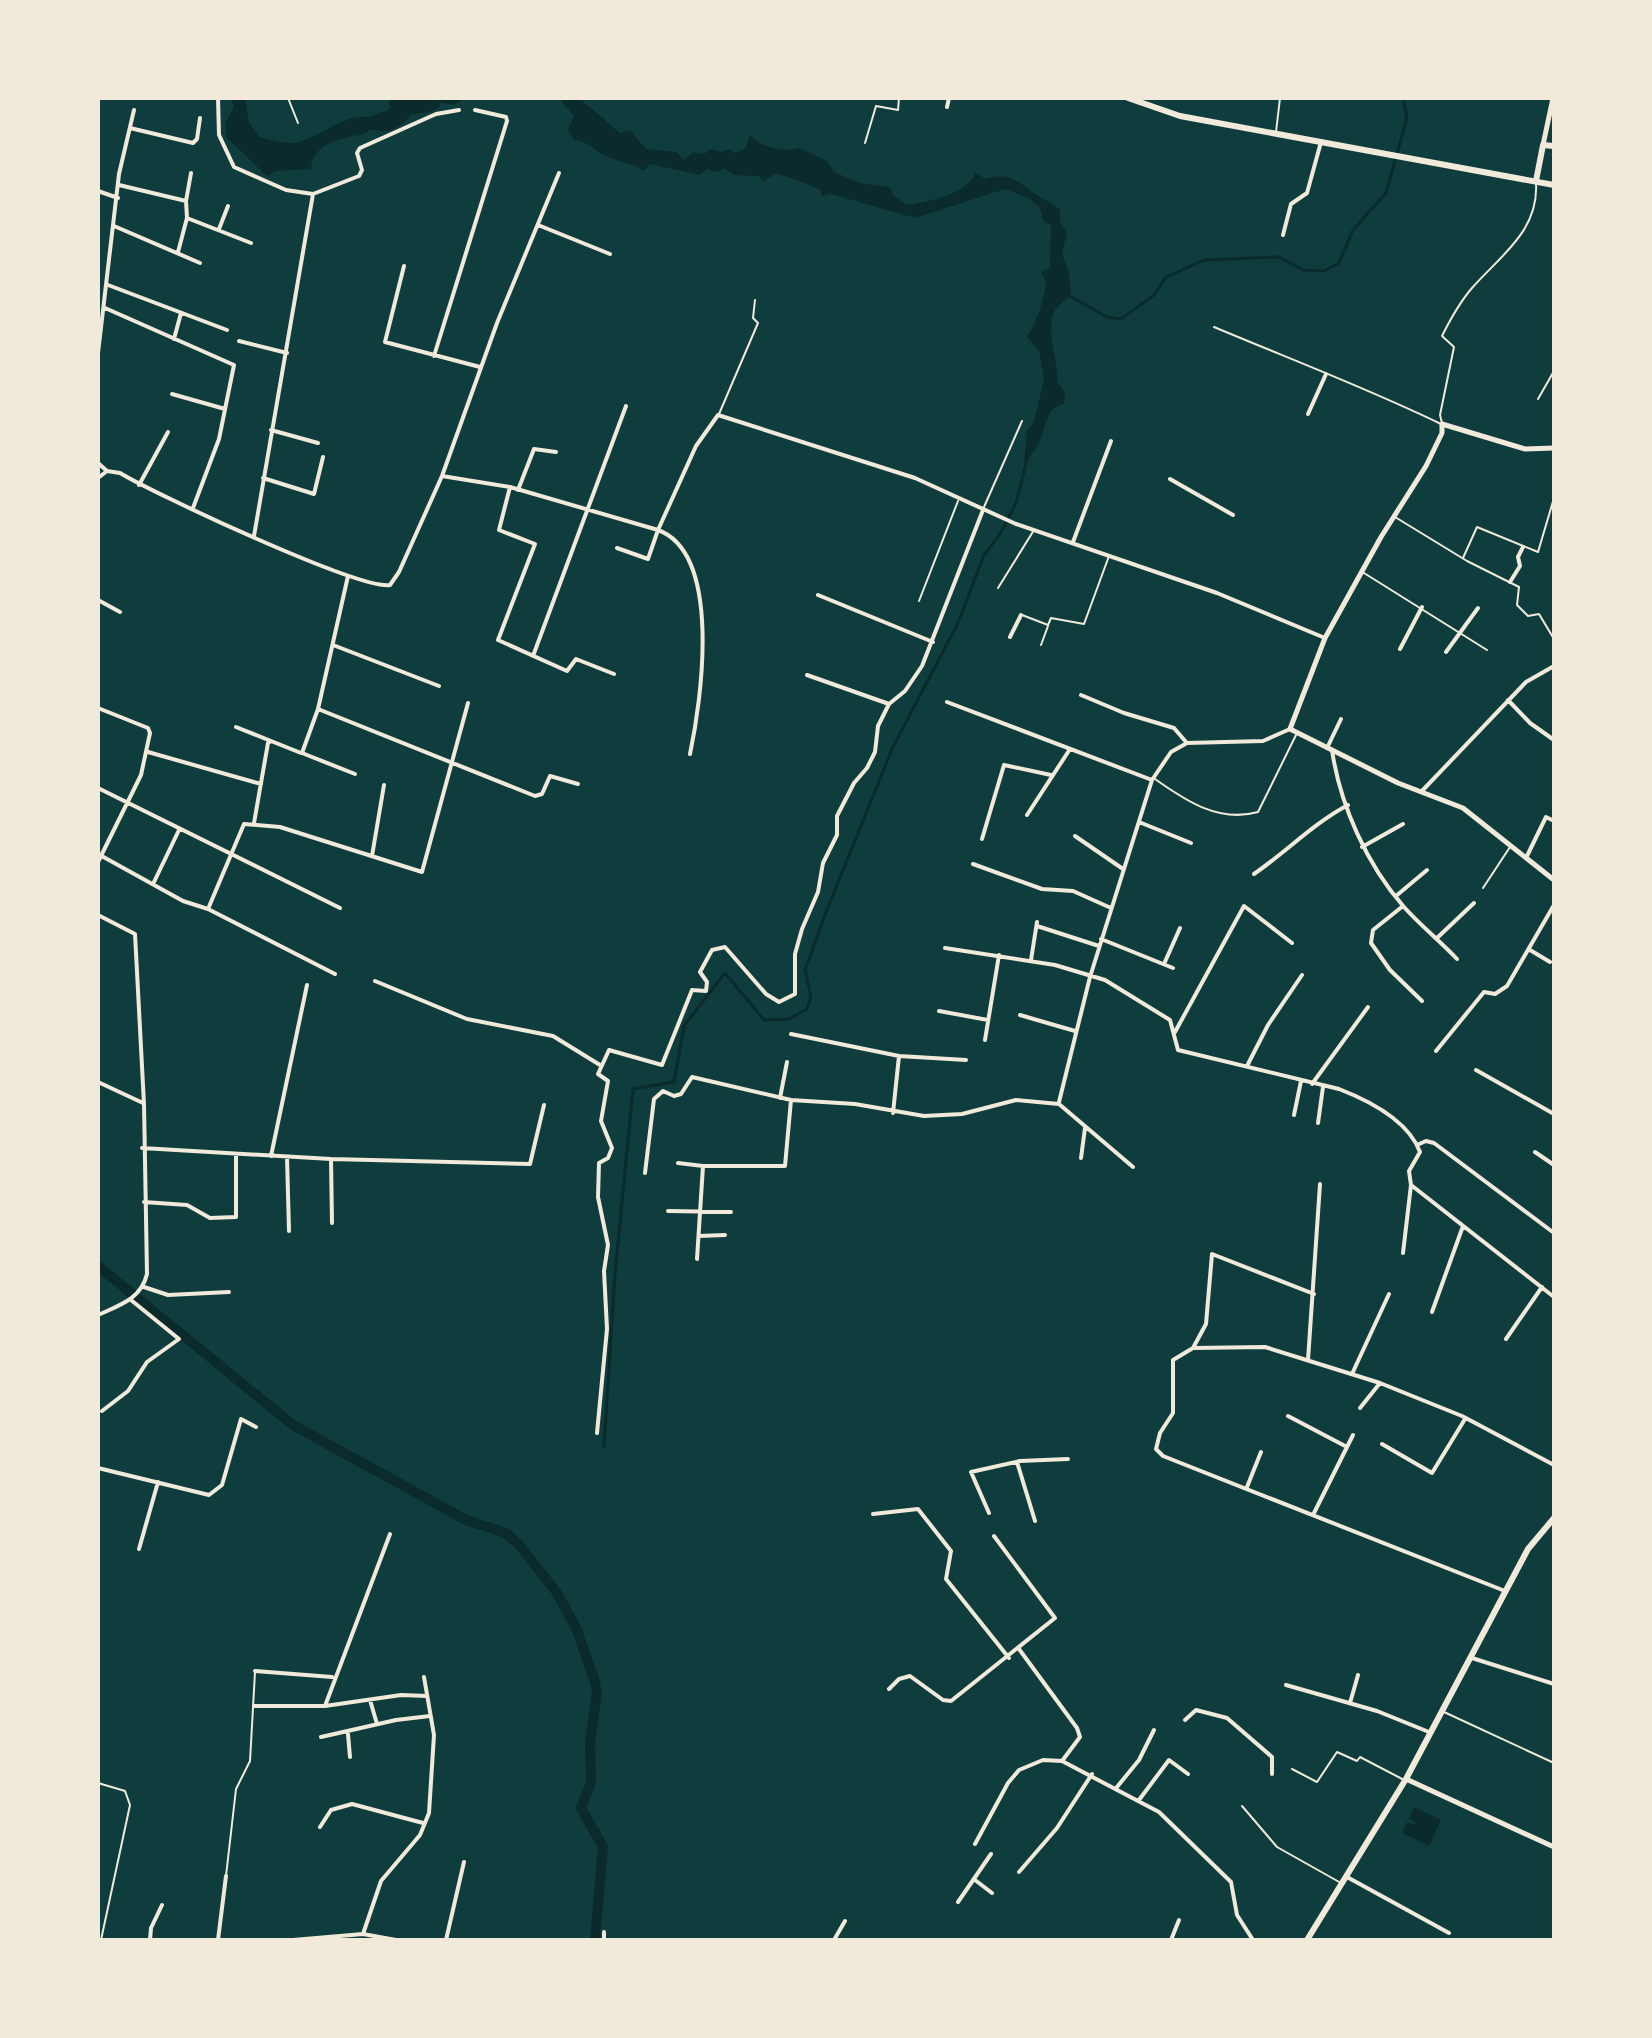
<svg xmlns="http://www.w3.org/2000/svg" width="1652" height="2038" font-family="Georgia,serif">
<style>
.water{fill:#0a2a2b}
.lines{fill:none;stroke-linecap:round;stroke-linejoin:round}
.stream{stroke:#0a2a2b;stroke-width:3}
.canal{stroke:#0a2a2b;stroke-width:10}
.service{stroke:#f1e9da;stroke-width:2}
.minor{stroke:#f1e9da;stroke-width:4}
.tertiary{stroke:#f1e9da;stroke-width:5}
.secondary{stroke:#f1e9da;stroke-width:6}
</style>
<rect width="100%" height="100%" fill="#0f3d3e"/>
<path class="water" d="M231,98H245L249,123L260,137C271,140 286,145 298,142C324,136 348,109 375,119L380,112L387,115L391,107L388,103L392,98H463L455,105L438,102L440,106C429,116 421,111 410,115C403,129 385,134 370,129L365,134C342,138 313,142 311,169L276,171L267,176L227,138L225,124L234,107Z
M559,98H579L620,133L630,130L646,149L676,152L684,160L693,152L704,154L711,149L721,152L729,149L735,153L746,148L750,134C758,147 785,153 799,148L827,161L834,172L860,183L889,187L894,196L907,205C928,202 967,195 975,173L986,179C1010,170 1021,185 1038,196C1047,202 1053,202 1060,210V223L1067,232L1062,254L1069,273L1071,294C1066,300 1057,306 1054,312C1045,335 1059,359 1057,381L1065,393L1064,404C1046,407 1047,424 1040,440C1037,449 1029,456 1024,463L1027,431L1034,422L1044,379L1039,351L1027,337C1036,324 1045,297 1046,282L1041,272L1050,268L1051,225L1044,222L1040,208L1029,198L1005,189L915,218L831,194L822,196L820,190C807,184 790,176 775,174L762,182L760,176L733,175L725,168L718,172L707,169L700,175L650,164L644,171C631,162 622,163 608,157C595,152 590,141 574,140L568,130L574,116Z
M1414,1807L1441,1820L1429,1846L1402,1833L1407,1822L1418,1825L1409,1818Z"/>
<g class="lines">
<path class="stream" d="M368,119L391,111
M1068,295L1107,317L1121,319L1154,295L1166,277L1204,260L1279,257L1303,270L1324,271L1339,263L1353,230L1386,193L1407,118L1403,98
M604,1447L615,1274L633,1089L674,1082L684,1026L725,973L764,1020L789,1019L807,1009L811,997L805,970L828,907L893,747L958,623L984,555L1000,534L1016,503L1028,456"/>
<path class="canal" d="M98,1266L293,1425L466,1520L506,1533L519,1545L557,1593L576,1628L594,1679L597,1692L590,1743L591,1782L581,1808L603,1847L595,1940"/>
<path class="service" d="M288,98L298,123
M1276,132L1280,98
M865,143L876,106L898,110L899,98
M1214,327C1290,359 1367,388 1441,424
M1538,399L1554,371
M719,414L758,323L753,318L755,300
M1442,423L1440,415L1454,347L1442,336C1451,318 1459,303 1472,288C1500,256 1539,231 1536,183
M984,507L1022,421
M1395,517L1467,561L1519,587L1517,605L1528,616L1539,614L1554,639
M1463,558L1477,527L1538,552L1554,498
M1364,573L1487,650
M998,588L1034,530
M919,601L958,501
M1022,615L1048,625L1051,618L1084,624L1109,556
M1041,645L1048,626
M1155,779C1186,801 1219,823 1258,812L1297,733
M1483,888L1510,847
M1444,1712L1554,1763
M1292,1769L1317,1782L1337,1752L1357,1761L1360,1757L1404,1780
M98,1783L125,1791L130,1805L101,1940
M1242,1806L1277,1847L1341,1883
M226,1876L236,1789L250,1761L255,1672"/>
<path class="minor" d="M218,98L219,135L234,167L286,190L313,194L359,176L362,170L357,153L360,148L436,114L459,110
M947,107L949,98
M130,128L193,143L197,139L200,118
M119,185L186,201L187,218L178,252
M98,191L118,198
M186,201L191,173
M187,218L251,243
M538,225L610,254
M114,226L200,263
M219,229L228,206
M1283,235L1291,204L1307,193L1321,142
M404,266L385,342L480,367
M108,285L227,330
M105,308L234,365L219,439L193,508
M174,339L181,313
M239,341L287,353
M98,353L119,174L134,110
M434,356L507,121L506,117L475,110
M172,394L225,409
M1308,414L1326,374
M271,430L318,443
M98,463L107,471
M442,476L510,487L658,530L696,446L718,415L915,478L1016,524L1217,593L1325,638
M98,478L107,471L120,473C155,494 359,590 390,585L399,572L442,476L497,323L559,173
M263,478L314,494L323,457
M1170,479L1233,515
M139,485L168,432
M510,487L499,530L535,544L498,640L567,671L576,659L614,674
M518,490L534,449L556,452
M254,536L313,194
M1073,542L1111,441
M617,548L648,559L658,530C723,554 701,702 690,754
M348,576L318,709L302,753L355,774
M1510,582L1520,566L1518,557L1523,547
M818,595L933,642
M98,600L120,612
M1010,637L1021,615
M333,645L439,686
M1400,649L1422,607
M1446,652L1478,608
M533,656L626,406
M807,675L889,704
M1081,695L1124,713L1174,728L1186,742
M1508,700L1530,723L1554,740
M947,702L1152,780
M98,708L148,728L150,733L141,775L98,862
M318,709L535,796L542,794L550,776L578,784
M236,727L271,741
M1327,748L1341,719
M1332,750C1340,805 1367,865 1404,907C1420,925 1440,941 1457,959
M148,752L261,784
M98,788L340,908
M1421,792L1526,682L1554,666
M1027,815L1070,749
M1139,822L1191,843
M254,823L268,743L271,741L301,753
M1075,836L1123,869
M982,839L1004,765L1051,775
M1362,847L1403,824
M98,854L183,901L208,909L335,974
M372,856L384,785
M1526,858L1546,817L1554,821
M973,864L1042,889L1073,891L1111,908
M1254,874C1286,852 1314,823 1348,805
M154,882L179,830
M1396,896L1427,870
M1403,906L1373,930L1371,943L1390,970L1422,1001
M208,909L244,824L280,827L422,872L468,703
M98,915L135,934L144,1104L147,1274C141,1299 120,1305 98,1315
M1037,926L1099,946
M1437,938L1474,903
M1101,939L1173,968
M945,948L1055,965L1105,980L1170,1020L1178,1050L1339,1089C1370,1101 1408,1120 1420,1152L1409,1171L1411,1185L1554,1297
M1530,950L1550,962
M1031,960L1037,922
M1164,964L1180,928
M375,981L467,1019L553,1036L600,1065
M939,1011L988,1020
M1020,1015L1075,1031
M1175,1032L1244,906L1292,943
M791,1034L899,1056L966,1060
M985,1040L999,955
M1436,1051L1484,992L1495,994L1507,986L1554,905
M1247,1066L1268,1025L1302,975
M1476,1070L1554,1114
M98,1082L143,1103
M1312,1084L1368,1007
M780,1098L787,1062
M1059,1102L1090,977L1152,780L1171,752L1187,743L1263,741L1290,729
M1059,1104L1133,1167
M893,1113L899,1056
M1294,1115L1301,1081
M1318,1123L1323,1087
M1417,1145L1426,1141L1434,1143L1554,1233
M142,1148L331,1159L530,1164L544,1105
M1535,1152L1554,1165
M271,1156L307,985
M287,1157L289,1231
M1081,1158L1085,1128
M331,1159L332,1223
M678,1163L703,1166L697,1259
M703,1166H785L791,1100
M645,1173L654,1099L663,1091L674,1096L681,1094L692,1077L791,1100L855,1104L924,1116L962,1114L1016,1100L1059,1104
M144,1202L187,1205L210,1218L236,1217V1154
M668,1211L731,1212
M699,1236L725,1235
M1403,1253L1411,1185
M144,1287L168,1295L229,1292
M1432,1312L1463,1226
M1506,1339L1542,1287
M1193,1348L1206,1324L1212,1254L1314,1294
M1308,1360L1320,1184
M1352,1374L1389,1294
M1360,1408L1380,1383
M102,1411L128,1391L147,1362L179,1339L131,1300
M1288,1416L1347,1447
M597,1433L607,1329L604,1271L608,1245L598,1197L599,1163L608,1158L612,1148L601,1121L608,1081L598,1074L609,1050L662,1065L692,990L706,991L707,982L700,972L712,950L725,947L766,994L779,1002L795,994V954L802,929L818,892L823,863L837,835V816L854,783L867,768L875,752L878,726L889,704L905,691L922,666L983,510
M1382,1444L1432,1473L1465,1419
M1017,1462L1035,1521
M98,1468L209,1495L222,1485L241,1419L256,1427
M1247,1487L1261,1452
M989,1513L971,1472L1020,1461L1068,1459
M873,1514L918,1509L951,1551L946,1579L1009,1658
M1313,1515L1353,1435
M139,1549L158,1482
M1505,1591L1163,1456L1156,1449L1160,1433L1173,1413V1360L1193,1348L1265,1347L1380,1383L1462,1416L1554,1465
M1019,1649L1077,1728L1080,1737L1062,1761
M1472,1658L1554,1684
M255,1671L332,1677
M1286,1685L1377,1711L1429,1732
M889,1689L899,1679L910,1676L943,1700L951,1701L1055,1618L994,1536
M370,1700L377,1724
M1350,1703L1358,1675
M254,1706H325L401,1695L427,1696
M325,1706L390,1534
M1185,1720L1196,1710L1227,1718L1272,1757V1774
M348,1734L350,1757
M321,1737L396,1720L430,1716
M1117,1787L1139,1760L1154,1730
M1139,1800L1169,1760L1188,1774
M320,1827L331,1810L352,1804L423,1823
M975,1844L1008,1783L1019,1770L1043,1760L1062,1761L1159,1812L1231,1882L1237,1915L1253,1940
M1019,1872L1057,1828L1092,1774
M1347,1877L1449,1933
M975,1880L992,1893
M958,1902L991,1854
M363,1934L381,1881L420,1835L429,1813L434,1735L424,1677
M150,1940L151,1928L162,1905
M218,1940L226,1876
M293,1940L363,1934L396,1940
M446,1940L464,1862
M604,1940V1932
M834,1940L845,1921
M1171,1940L1179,1920"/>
<path class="tertiary" d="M1543,145L1553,98
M1554,448L1525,449L1442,424V433L1426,466L1381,537L1325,638L1290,729L1398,783L1463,808L1554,880
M1406,1779L1554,1847"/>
<path class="secondary" d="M1128,98L1180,116L1554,185
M1536,181L1543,145L1554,146
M1307,1940L1406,1779L1528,1549L1554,1518"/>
</g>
<rect width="1652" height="2038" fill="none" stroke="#f1e9da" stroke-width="200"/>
</svg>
